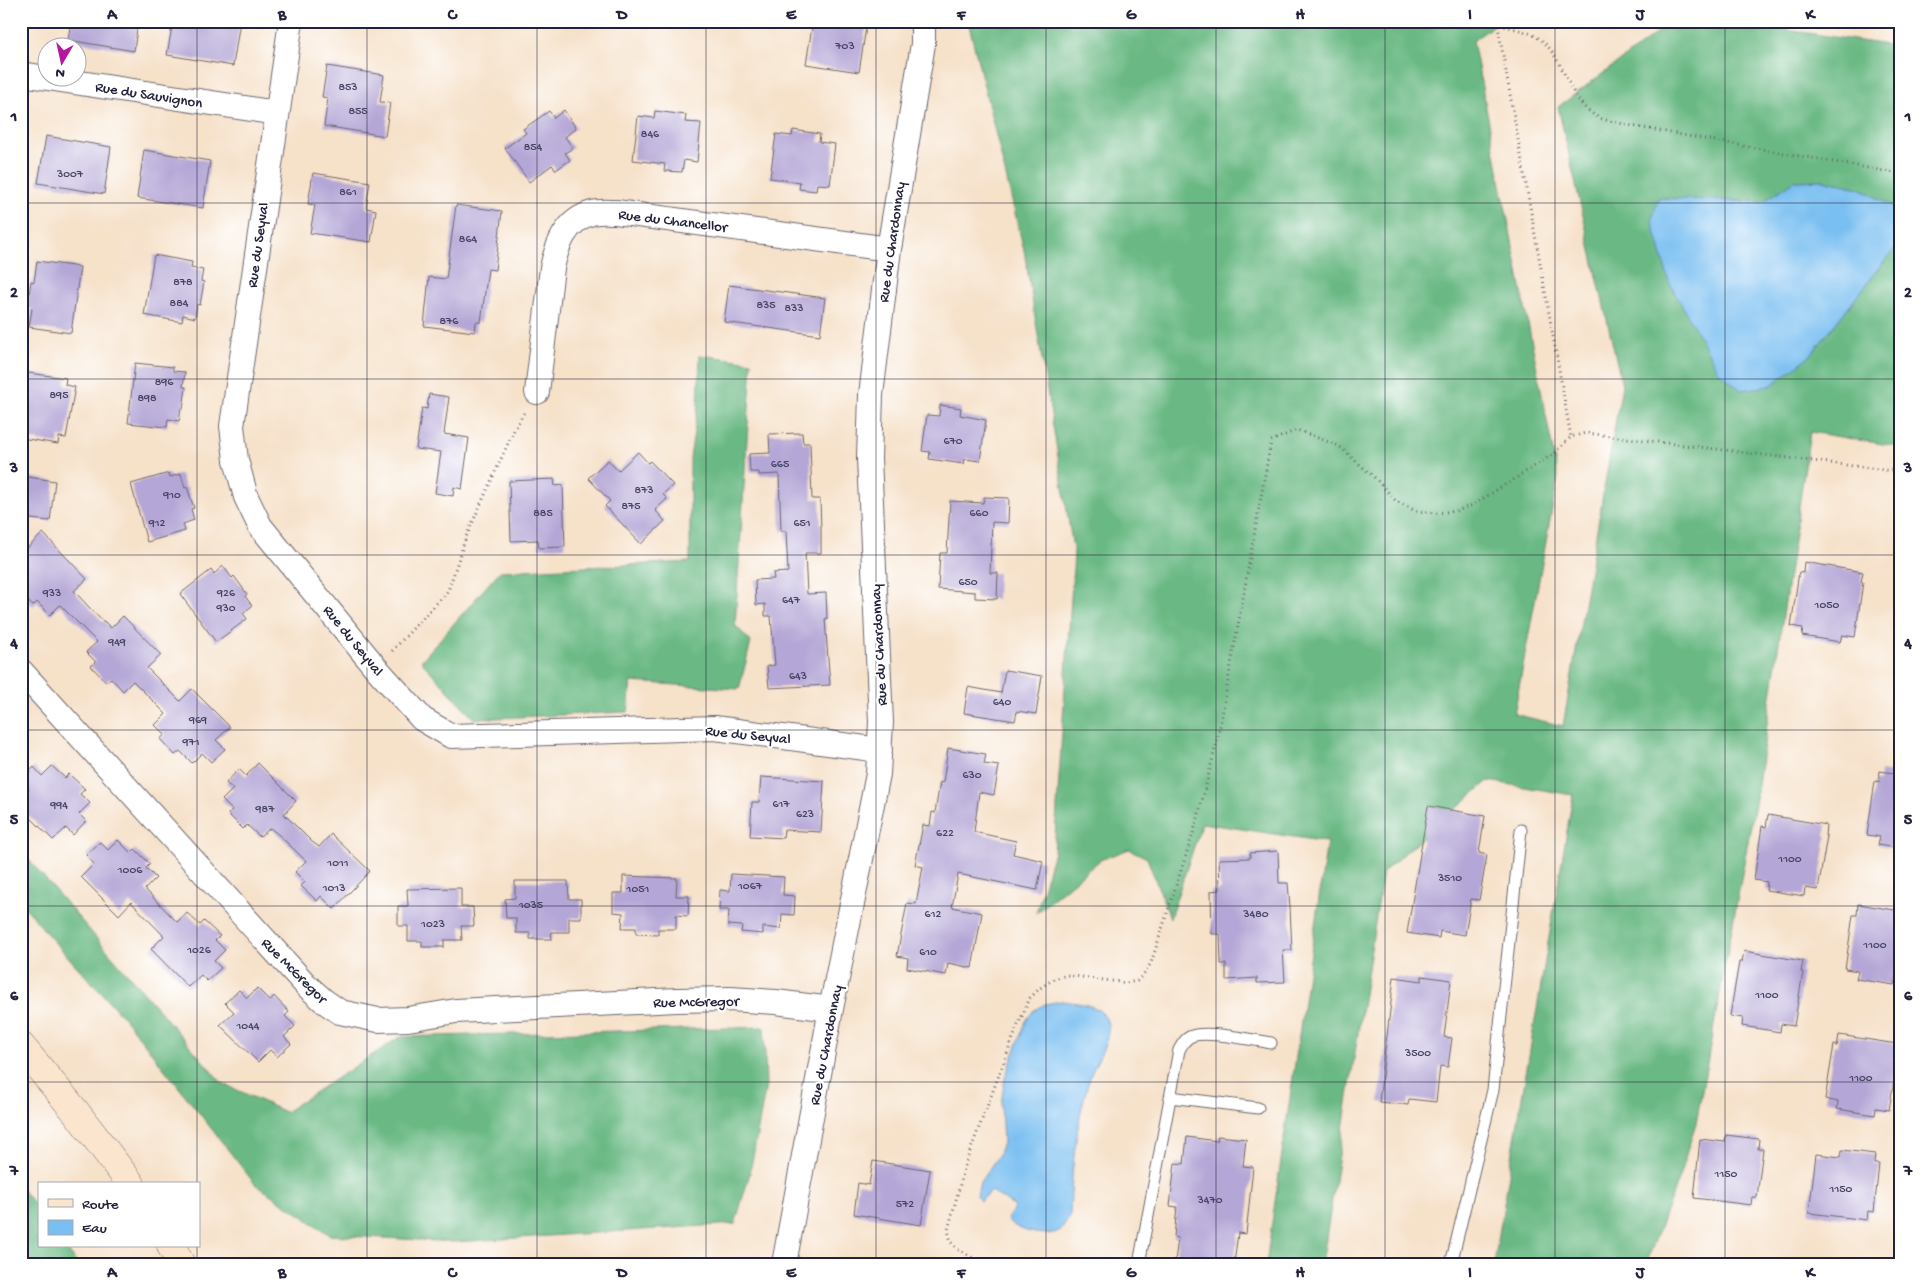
<svg xmlns="http://www.w3.org/2000/svg" width="1922" height="1285" font-family="'Gochi Hand',sans-serif">
<style>
.forest{fill:#6ab984;stroke:#466e60}
.water{fill:#7abff1;stroke:#4e7096}
.building{fill:#b4a6d6}
.lines{fill:none;stroke-linecap:round;stroke-linejoin:round}
.lane-casing{stroke:#6c656d;stroke-width:13}
.street-casing{stroke:#6c656d;stroke-width:26}
.secondary-casing{stroke:#6c656d;stroke-width:29}
.path{stroke:#6c656d;stroke-width:3;stroke-dasharray:1 4;stroke-linecap:butt}
.lane{stroke:#fff;stroke-width:11}
.street{stroke:#fff;stroke-width:24}
.secondary{stroke:#fbe5cf;stroke-width:28}
.grid{fill:none;stroke:#22223b;stroke-width:1;stroke-opacity:0.55}
.labels{text-anchor:middle;stroke-width:4.5;stroke-linejoin:round;paint-order:stroke}
.number-label{font-size:12px;fill:#464362}
.street-label{font-size:15px;fill:#22223b;stroke:#fff}
.neatline{fill:none;stroke:#22223b;stroke-width:2}
.grid-label{font-size:16px;text-anchor:middle;font-weight:bold;fill:#22223b}
</style>
<rect width="100%" height="100%" fill="#fff"/>
<filter id="ink" filterUnits="userSpaceOnUse"><feTurbulence type="fractalNoise" baseFrequency=".02" numOctaves="2"/><feDisplacementMap in="SourceGraphic" scale="10" xChannelSelector="R" yChannelSelector="G"/><feConvolveMatrix kernelMatrix="1 2 1 2 8 2 1 2 1" color-interpolation-filters="sRGB"/></filter>
<filter id="wash" filterUnits="userSpaceOnUse"><feTurbulence type="fractalNoise" baseFrequency=".0096" numOctaves="4" result="noise"/><feDisplacementMap in="SourceGraphic" scale="20" xChannelSelector="R" yChannelSelector="G"/><feGaussianBlur stdDeviation="1.12" result="paint"/><feColorMatrix in="noise" values="0 0 0 0 0 0 0 0 0 0 0 0 0 0 0 0 0 1.4 0 .05"/><feComposite in="paint" operator="in"/></filter>
<g filter="url(#wash)">
<rect width="100%" height="100%" fill="#f6e1c9"/>
<path class="forest" d="M968,21H1499L1473,41L1558,477L1514,714L1563,726L1622,385L1558,107L1673,21H1727L1901,47V211L1859,188L1823,180L1794,181L1763,202L1658,198L1809,357L1896,247L1901,232V447L1810,432L1756,798L1696,1123L1677,1183L1646,1264H1494L1573,795L1488,781L1383,872L1322,1264H1266L1327,842L1202,823L1170,918L1147,858L1129,849L1100,860L1036,913L1054,852L1074,554L1024,250Z
M700,355L752,362L735,625L751,642L739,689L631,682L628,712L474,719L421,661L500,571L690,562V458L698,405Z
M21,851L222,1083L285,1112L400,1037L764,1027L766,1085L750,1173L735,1224L455,1242L330,1235L255,1184L125,1019L49,936L21,902Z
M21,1188L39,1210V1246H65L77,1264H21Z"/>
<path class="water" d="M1823,180L1859,188L1901,211V232L1896,247L1809,357L1770,386L1741,390L1719,372L1669,282L1652,220L1658,198L1763,202L1794,181Z
M1061,1001C1078,1003 1105,1004 1108,1025C1110,1041 1098,1058 1092,1072C1076,1117 1072,1165 1070,1214C1067,1220 1065,1227 1059,1231C1046,1238 1015,1231 1007,1219L1015,1207L991,1191L980,1201L977,1196L980,1182L998,1156L1003,1143L1001,1104L1005,1078L1026,1021L1033,1011L1045,1004Z"/>
<g id="blocks">
<path class="building" d="M71,21H138L134,51L68,40Z
M173,21H240L233,66L167,55Z
M813,21H867L859,72L806,64Z
M327,66L384,75L380,102L390,103L385,136L324,126L328,98L322,97Z
M564,110L576,128L565,137L573,148L565,153L570,160L556,170L552,165L529,182L505,148L526,133L523,129L549,111L554,118Z
M655,111L686,115L685,122L701,123L697,162L684,160L682,172L664,171L665,164L633,160L638,116L654,118Z
M793,130L820,134L819,142L835,144L830,185L817,184L816,191L799,189L800,182L770,178L776,134L792,136Z
M46,136L111,147L104,194L38,183Z
M144,150L210,161L203,208L137,198Z
M313,173L370,182L366,208L376,210L371,242L310,233L315,205L308,204Z
M456,205L502,211L495,270L488,269L481,322H476L475,332L424,326L429,277L446,279Z
M154,255L192,262L191,268L203,270L201,281L204,282L200,305L197,304L195,318L183,315L182,322L144,315Z
M37,261L80,267L71,333L29,327L32,309L27,308L31,281L34,282Z
M729,285L825,298L820,335L724,322Z
M135,363L173,367V371L185,372L183,387H186L183,409L181,408L179,421L168,419L167,427L128,423Z
M21,372L66,378L65,385L75,387L66,438L59,437L58,444L21,438Z
M429,394L449,397L444,434L469,438L462,489L454,487L453,496L435,493L441,452L416,449L422,408L427,409Z
M940,405L961,408L960,415L986,420L980,461L965,459L964,464L929,459L930,452L922,451L927,415L939,416Z
M802,433L803,443H810L812,499H820L821,530V553H805L807,594L826,593L827,619H825L830,685L769,688L767,666L775,665L771,616H765V604L756,605L755,580L774,579L773,573L788,572L786,531H781L779,474L759,475V472H750L749,454L770,453L769,434Z
M638,452L648,463L650,461L673,485L663,494L667,499L655,510L665,521L641,544L605,506L610,501L588,478L608,460L618,471Z
M169,473L170,477L181,474L185,488L187,487L194,508L191,509L194,520L183,524L185,531L147,542L131,484Z
M21,476L55,481L50,521L21,518Z
M554,479L555,486L563,485L565,547L539,548L538,540L511,541L509,481Z
M984,497L1009,498L1008,523L992,522L990,573H998L997,599L975,598V592L938,589L940,553H947L950,501L983,503Z
M43,533L87,579L74,591L103,622L104,621L111,628L123,616L161,655L147,668L180,701L192,689L230,727L216,740L225,749L211,762L202,753L192,763L180,751L175,755L160,739L165,735L155,725L166,714L133,681L123,691L111,678L106,682L91,666L96,662L86,652L97,642L60,605L50,615L37,602L33,606L21,595V554Z
M1804,562L1863,572L1861,582H1863L1855,637L1842,635L1840,642L1802,636L1803,628L1791,626L1799,572L1803,573Z
M223,566L232,578L234,576L247,594L245,596L252,606L243,613L247,619L216,642L180,594L211,570L214,574Z
M1005,670L1042,676L1036,714L1017,711L1015,721L964,713L968,687L1001,693Z
M948,748L986,754L984,764L999,766L994,795L979,792L974,832L1016,841L1013,854L1043,861L1037,890L958,874L952,907L982,913L972,968L948,963L946,975L907,968L908,958L897,956L907,903L916,904L923,867L915,865L923,825L930,826L932,812L935,813L940,782L943,783Z
M258,763L296,801L284,814L311,841L319,847L331,834L370,871L334,909L321,896L317,901L301,886L305,882L295,872L306,861L279,835L270,828L260,837L247,825L243,829L228,814L232,810L222,800L233,789L226,783L239,769L246,776Z
M52,766L65,778L69,774L85,789L80,794L90,803L79,814L86,821L73,835L66,828L53,840L21,808V796L29,789L21,780L34,767L42,776Z
M1880,771L1901,774V849L1878,845L1880,837L1867,835L1875,781L1879,782Z
M761,777L824,781L821,832L784,830L783,838L750,836L752,802H759Z
M1428,806L1485,816L1479,853L1487,855L1479,900L1471,899L1465,935L1440,931L1439,938L1407,933Z
M1768,815L1826,825L1825,836H1827L1818,890L1805,888L1804,896L1766,890L1767,882L1754,880L1762,826L1766,827Z
M118,840L131,853L135,849L150,864L146,868L156,878L145,889L177,922L187,913L200,925L204,921L220,936L215,940L225,950L214,961L221,968L207,981L201,975L188,987L151,949L164,936L131,902L119,915L81,877L94,864L86,855L100,842L108,850Z
M1278,851L1279,883H1288L1290,907L1292,950H1283L1285,982L1257,983V978L1226,980V964H1221L1220,934H1212L1211,891L1220,890L1219,859L1250,858V853Z
M731,874L784,877L783,895L795,896L794,915L782,914L781,929L763,927V934L741,932L742,926L728,925L729,910H719L720,890L730,891Z
M623,876L677,878L676,896H689L688,916L676,915V929H658V935L636,934V928H622L623,913L613,912V893H623Z
M515,881H568L569,899H581V918H569V932H551L552,939H530V933H516V918H506L505,899L515,898Z
M461,888V907H473L474,926H461L462,940H444V947H422V941H408V926H398V906H408L407,889Z
M1858,904L1901,911V978L1896,977L1894,985L1856,979L1858,971L1845,969L1853,915H1857Z
M1744,951L1803,961L1801,972H1803L1794,1026L1781,1024L1780,1032L1742,1026L1743,1018L1730,1016L1739,962H1742Z
M1422,976L1451,980L1444,1037L1452,1038L1448,1067L1440,1066L1436,1102L1409,1099L1408,1105L1379,1102L1394,977L1422,981Z
M257,988L270,1001L274,996L289,1012L285,1016L295,1026L284,1037L291,1044L277,1057L270,1050L258,1062L220,1025L234,1012L225,1003L239,990L247,998Z
M1839,1035L1897,1044L1896,1055H1898L1889,1110L1876,1108L1875,1115L1837,1109L1838,1102L1825,1099L1834,1045L1837,1046Z
M1726,1135L1759,1139L1758,1149H1763L1757,1197H1752L1751,1205L1694,1198L1700,1139L1725,1142Z
M1218,1136L1246,1139L1243,1166L1253,1167L1246,1234L1238,1233L1234,1264L1207,1262V1264H1190L1175,1262L1178,1238L1174,1237L1177,1207L1170,1206L1175,1163L1184,1164L1187,1137L1217,1141Z
M1842,1150L1875,1154L1874,1164H1879L1874,1212L1868,1211L1867,1220L1809,1213L1816,1154L1841,1157Z
M873,1161L930,1170L921,1225L854,1214L858,1183L869,1185Z"/>
</g>
</g>
<g filter="url(#ink)">
<use href="#blocks" fill-opacity="0" stroke="#6c656d" stroke-width="1"/>
<g class="lines">
<defs>
<path id="lane" d="M1170,1097L1258,1108
M1139,1264L1179,1050C1182,1045 1185,1038 1192,1036C1207,1030 1253,1040 1271,1043
M1451,1264L1493,1090L1521,830"/>
<path id="street" d="M291,21L232,426L236,460L246,497L260,526L376,668L422,719L451,736L715,728L880,750
M21,74L277,113
M537,392L552,268C557,245 566,220 592,213C599,211 609,212 616,212L889,249
M21,671L306,985L324,1001L340,1012L378,1020L408,1019L456,1011L677,1000L730,999L776,1002L831,1009
M784,1264L831,1009L878,774L881,722L869,458L871,395L889,249L923,44V21"/>
<path id="secondary" d="M21,1046L76,1112L131,1184
M171,1246L181,1264"/>
</defs>
<use href="#lane" class="lane-casing"/>
<use href="#street" class="street-casing"/>
<use href="#secondary" class="secondary-casing"/>
<path class="path" d="M1470,21C1487,23 1523,28 1537,37C1567,57 1565,100 1598,117C1608,122 1622,123 1632,126L1901,174
M1497,21L1571,437
M392,651L448,591L466,537L514,430L525,411
M991,1264L973,1258L957,1249L951,1242L948,1230L966,1162L1018,1025L1030,998L1040,988L1054,979L1067,975L1126,983L1137,981L1144,974L1151,963L1197,821L1218,737L1271,441L1297,430L1339,446L1375,478L1396,501L1416,511L1437,513L1456,511L1473,505L1552,455L1571,437L1586,433L1886,470H1901"/>
<use href="#lane" class="lane"/>
<use href="#street" class="street"/>
<use href="#secondary" class="secondary"/>
</g>
</g>
<path class="grid" d="M197,21V1184M367,21V1264M537,21V1264M706,21V1264M876,21V1264M1046,21V1264M1216,21V1264M1385,21V1264M1555,21V1264M1725,21V1264M21,203H1901M21,379H1901M21,555H1901M21,730H1901M21,906H1901M21,1082H1901M197,1246V1264"/>
<g class="labels">
<g class="number-label">
<text x="845" y="49">703</text>
<text x="348" y="90">853</text>
<text x="358" y="114">855</text>
<text x="650" y="137">846</text>
<text x="533" y="150">854</text>
<text x="70" y="177">3007</text>
<text x="348" y="195">861</text>
<text x="468" y="242">864</text>
<text x="183" y="285">878</text>
<text x="179" y="306">884</text>
<text x="766" y="308">835</text>
<text x="794" y="311">833</text>
<text x="449" y="324">876</text>
<text x="164" y="385">896</text>
<text x="59" y="398">895</text>
<text x="147" y="401">898</text>
<text x="953" y="444">670</text>
<text x="780" y="467">665</text>
<text x="644" y="493">873</text>
<text x="172" y="498">910</text>
<text x="631" y="509">875</text>
<text x="543" y="516">885</text>
<text x="979" y="516">660</text>
<text x="157" y="526">912</text>
<text x="802" y="526">651</text>
<text x="968" y="585">650</text>
<text x="52" y="596">933</text>
<text x="226" y="596">926</text>
<text x="791" y="603">647</text>
<text x="1827" y="608">1050</text>
<text x="226" y="611">930</text>
<text x="117" y="645">949</text>
<text x="798" y="679">643</text>
<text x="1002" y="705">640</text>
<text x="198" y="723">969</text>
<text x="191" y="745">971</text>
<text x="972" y="778">630</text>
<text x="781" y="807">617</text>
<text x="59" y="808">994</text>
<text x="265" y="812">987</text>
<text x="805" y="817">623</text>
<text x="945" y="836">622</text>
<text x="1790" y="862">1100</text>
<text x="338" y="866">1011</text>
<text x="130" y="873">1006</text>
<text x="1450" y="881">3510</text>
<text x="750" y="889">1067</text>
<text x="334" y="891">1013</text>
<text x="638" y="892">1051</text>
<text x="531" y="908">1035</text>
<text x="933" y="917">612</text>
<text x="1256" y="917">3480</text>
<text x="433" y="927">1023</text>
<text x="1875" y="948">1100</text>
<text x="199" y="953">1026</text>
<text x="928" y="955">610</text>
<text x="1767" y="998">1100</text>
<text x="248" y="1029">1044</text>
<text x="1418" y="1056">3500</text>
<text x="1861" y="1081">1100</text>
<text x="1726" y="1177">1150</text>
<text x="1841" y="1192">1150</text>
<text x="1210" y="1203">3470</text>
<text x="905" y="1207">572</text>
</g>
<g class="street-label">
<text transform="translate(149 94) rotate(9)" y="5">Rue du Sauvignon</text>
<text transform="translate(673 220) rotate(7)" y="5">Rue du Chancellor</text>
<text transform="translate(891 242) rotate(-82)" y="5">Rue du Chardonnay</text>
<text transform="translate(257 245) rotate(-82)" y="5">Rue du Seyval</text>
<text transform="translate(354 640) rotate(51)" y="5">Rue du Seyval</text>
<text transform="translate(878 645) rotate(-93)" y="5">Rue du Chardonnay</text>
<text transform="translate(748 734) rotate(6)" y="5">Rue du Seyval</text>
<text transform="translate(295 970) rotate(45)" y="5">Rue McGregor</text>
<text transform="translate(696 1001) rotate(-1)" y="5">Rue McGregor</text>
<text transform="translate(825 1045) rotate(-79)" y="5">Rue du Chardonnay</text>
</g>
</g>
<rect width="1922" height="1285" fill="none" stroke="#fff" stroke-width="55"/>
<rect x="38" y="1182" width="162" height="65" fill="#ffffff" stroke="#a7a7b1"/>
<rect x="48" y="1199" width="25" height="8" fill="#fbe5cf" stroke="#a7a7b1"/>
<text x="82" y="1208" font-size="15" fill="#22223b">Route</text>
<rect x="48" y="1220" width="25" height="15" fill="#7abff1" stroke="#a7a7b1"/>
<text x="82" y="1232" font-size="15" fill="#22223b">Eau</text>
<g transform="translate(62 62) rotate(189)"><circle r="24" fill="#ffffff" stroke="#a7a7b1"/>
<path d="M0-4L9 19L0 12L-9 19Z" fill="#b5179e"/>
<text y="-8" font-size="14" font-weight="bold" text-anchor="middle" fill="#22223b">N</text>
</g>
<rect x="28" y="28" width="1866" height="1230" class="neatline"/>
<g class="grid-label">
<text x="112" y="19">A</text>
<text x="282" y="19">B</text>
<text x="452" y="19">C</text>
<text x="622" y="19">D</text>
<text x="791" y="19">E</text>
<text x="961" y="19">F</text>
<text x="1131" y="19">G</text>
<text x="1300" y="19">H</text>
<text x="1470" y="19">I</text>
<text x="1640" y="19">J</text>
<text x="1810" y="19">K</text>
<text x="14" y="121">1</text>
<text x="1908" y="121">1</text>
<text x="14" y="297">2</text>
<text x="1908" y="297">2</text>
<text x="14" y="472">3</text>
<text x="1908" y="472">3</text>
<text x="14" y="648">4</text>
<text x="1908" y="648">4</text>
<text x="14" y="824">5</text>
<text x="1908" y="824">5</text>
<text x="14" y="1000">6</text>
<text x="1908" y="1000">6</text>
<text x="14" y="1175">7</text>
<text x="1908" y="1175">7</text>
<text x="112" y="1277">A</text>
<text x="282" y="1277">B</text>
<text x="452" y="1277">C</text>
<text x="622" y="1277">D</text>
<text x="791" y="1277">E</text>
<text x="961" y="1277">F</text>
<text x="1131" y="1277">G</text>
<text x="1300" y="1277">H</text>
<text x="1470" y="1277">I</text>
<text x="1640" y="1277">J</text>
<text x="1810" y="1277">K</text>
</g>
</svg>
